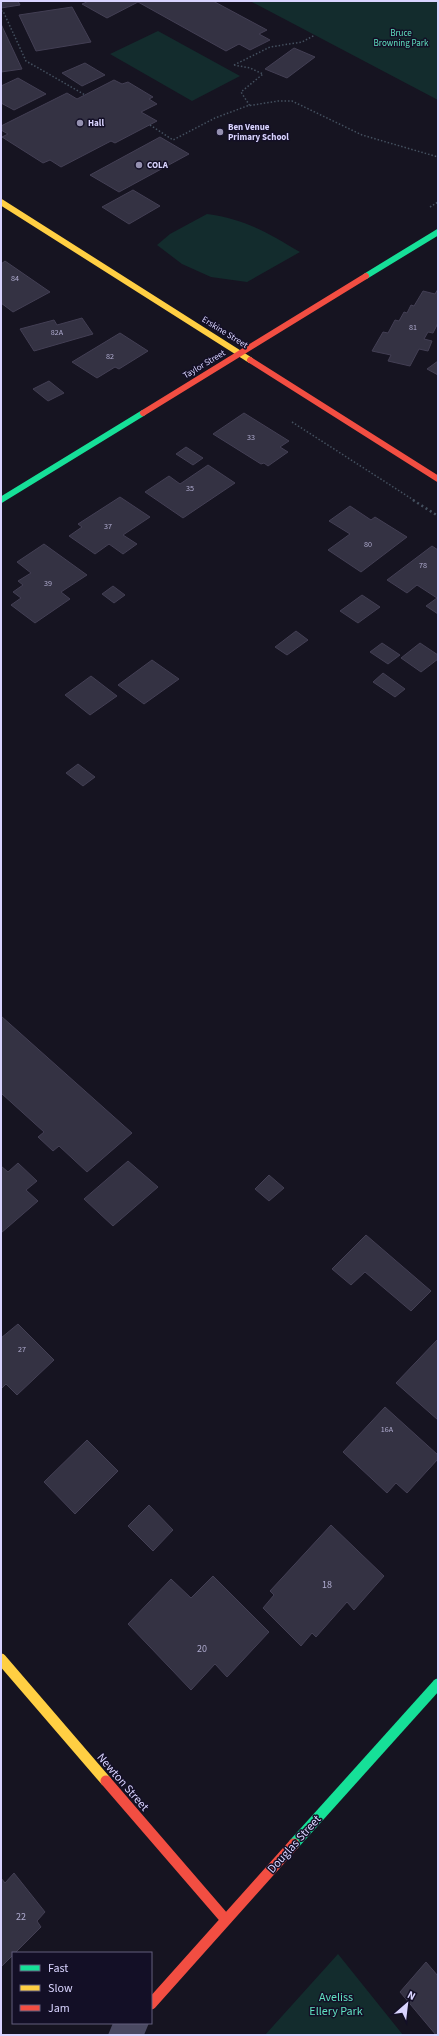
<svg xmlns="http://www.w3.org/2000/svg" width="439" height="2036" font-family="'Source Sans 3',sans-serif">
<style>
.green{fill:#132c2d}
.building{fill:#343243;stroke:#433f54}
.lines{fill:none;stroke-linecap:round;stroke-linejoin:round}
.path-far1{stroke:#44505f;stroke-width:1.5;stroke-dasharray:1.5 2;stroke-linecap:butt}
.path{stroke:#44505f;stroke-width:2.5;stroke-dasharray:2 3;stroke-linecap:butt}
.street{fill:#4a4962;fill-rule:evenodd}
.fast-far1{stroke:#16e098;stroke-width:6}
.fast{stroke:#16e098;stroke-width:11}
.slow-far1{stroke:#ffcf43;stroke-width:6}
.slow{stroke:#ffcf43;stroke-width:11}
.jam-far1{stroke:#f24e42;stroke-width:6}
.jam{stroke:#f24e42;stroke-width:11}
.poi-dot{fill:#9591b1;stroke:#130f26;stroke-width:1.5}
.labels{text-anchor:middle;stroke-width:3;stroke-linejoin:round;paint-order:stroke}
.number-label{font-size:8px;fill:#b0acd0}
.far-park-label{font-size:9px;fill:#5fe0c0;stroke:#130f26}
.far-poi-label{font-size:9px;font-weight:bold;fill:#d9d4ff;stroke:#130f26;text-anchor:start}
.far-street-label{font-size:9px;fill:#d9d4ff;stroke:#130f26}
.near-number-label{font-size:10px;fill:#b0acd0}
.near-street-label{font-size:12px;fill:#d9d4ff;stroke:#130f26}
.near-park-label{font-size:12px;fill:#5fe0c0;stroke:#130f26}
</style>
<rect width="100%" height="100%" fill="#161421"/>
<path class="green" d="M250,1H438V100Z
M158,31L240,76L192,101L110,54Z
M207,214C245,219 268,233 300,252L247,282L211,277L182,264L157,245L170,234Z
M338,1954L403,2035H265Z"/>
<path class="building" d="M1,1H18L20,5L1,8Z
M89,1H213L267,30L259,34L270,40L250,50L239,44L226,51L138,2L107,18L82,4Z
M72,7L91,42L36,51L19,15Z
M1,24L22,69L1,72Z
M294,48L315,57L287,78L265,69Z
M85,63L105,75L82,86L62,73Z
M18,78L46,94L14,110L1,103V86Z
M114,80L122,84L128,82L153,97L149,99L157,104L141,112L157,121L115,143L111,141L61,167L50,160L43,163L2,137L8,134L1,130V126L67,93L77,99Z
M160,137L189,154L119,192L90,175Z
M133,190L160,206L129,224L102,207Z
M5,261L50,292L13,312L1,303V264Z
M438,289V323L433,333L428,332L424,339L432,341L428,351L419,349L410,366L388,361L391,355L372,351L383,332L388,333L395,320L399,321L404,312L407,313L411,305L414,306L423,291L435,294Z
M82,318L93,334L34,351L20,329L54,320L57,325Z
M120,333L148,351L119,369L115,367L97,378L72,362Z
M438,361V375L427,369Z
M49,381L64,393L48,401L33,389Z
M244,413L289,441L280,447L288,452L268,466L264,463L261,464L213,434Z
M186,447L203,458L193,465L176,454Z
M208,465L235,483L183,518L145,492L169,476L180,484Z
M120,497L150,517L123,535L137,544L123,554L109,544L95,554L69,536L82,527L78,524Z
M350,506L371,520L375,517L407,537L361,572L328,550L350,534L329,521Z
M44,544L87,575L61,592L70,599L35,623L11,605L21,598L13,592L23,585L18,581L31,573L17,562Z
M432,546L438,550V614L426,606L437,598L417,585L407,593L387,580Z
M113,586L125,595L114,603L102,594Z
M362,595L380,607L358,623L340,611Z
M296,631L308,640L287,655L275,647Z
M382,643L400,655L388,664L370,652Z
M420,643L438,655V659L421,672L401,658Z
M152,660L179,679L144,704L118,685Z
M383,673L405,689L395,697L373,682Z
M91,676L117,696L90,715L65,695Z
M78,764L95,777L83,786L66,773Z
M1,1016L132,1133L87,1172L59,1146L53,1151L38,1137L44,1132L1,1093Z
M128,1161L158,1187L113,1226L84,1199Z
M18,1163L37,1181L26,1190L38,1201L1,1233V1166L8,1172Z
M269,1175L284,1188L269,1201L255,1189Z
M366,1235L431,1291L411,1311L365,1272L351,1285L332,1269Z
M18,1324L54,1360L17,1395L6,1384L1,1389V1338Z
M438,1339V1420L396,1383Z
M385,1407L438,1455V1459L407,1493L396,1483L387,1493L343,1452Z
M87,1440L118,1471L75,1514L44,1482Z
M149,1505L173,1530L153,1551L128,1526Z
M331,1525L384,1576L354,1610L347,1602L316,1637L312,1633L301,1646L263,1608L274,1595L270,1591Z
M213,1576L269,1632L227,1677L215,1664L191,1690L128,1624L171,1579L191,1598Z
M14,1873L45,1912L37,1921L41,1927L1,1967V1878L5,1883Z
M426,1962L438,1976V2035H436L400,1992Z"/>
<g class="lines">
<path class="path-far1" d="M1,11H3L26,61L85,95
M234,65L270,47L302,42L315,35
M234,65L250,68L263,74L241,92L250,106
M150,125L173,140L215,118L247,106L278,101H292L362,135L438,157
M430,207L438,202
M292,422L415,501"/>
<path class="path" d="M413,500L438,516"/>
<path class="street" d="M113,2023H149L144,2035H108Z"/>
<path class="fast-far1" d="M366,276L438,232
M1,500L143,413"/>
<path class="fast" d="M294,1844L438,1684"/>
<path class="slow-far1" d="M1,202L250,360"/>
<path class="slow" d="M1,1659L106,1781"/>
<path class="jam-far1" d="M250,360L438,479
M143,413L366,276"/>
<path class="jam" d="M106,1781L226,1920
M151,2004L294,1844"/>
</g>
<g class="poi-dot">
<circle cx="80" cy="123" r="4"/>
<circle cx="220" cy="132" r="4"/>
<circle cx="139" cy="165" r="4"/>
</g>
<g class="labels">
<g class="number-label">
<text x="15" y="281">84</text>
<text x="413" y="330">81</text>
<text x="57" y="335">82A</text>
<text x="110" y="359">82</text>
<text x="251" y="440">33</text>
<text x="190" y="491">35</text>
<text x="108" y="529">37</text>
<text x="368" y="547">80</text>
<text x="423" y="568">78</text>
<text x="48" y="586">39</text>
<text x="22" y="1352">27</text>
<text x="387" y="1432">16A</text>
</g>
<g class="far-park-label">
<text x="401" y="36">Bruce<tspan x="401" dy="10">Browning Park</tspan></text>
</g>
<g class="far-poi-label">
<text x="88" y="126">Hall</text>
<text x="228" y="130">Ben Venue<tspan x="228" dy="10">Primary School</tspan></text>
<text x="147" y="168">COLA</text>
</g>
<g class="far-street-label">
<text transform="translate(225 332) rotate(32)" y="3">Erskine Street</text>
<text transform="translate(204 364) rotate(-31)" y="3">Taylor Street</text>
</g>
<g class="near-number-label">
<text x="327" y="1588">18</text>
<text x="202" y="1652">20</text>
<text x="21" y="1920">22</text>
</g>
<g class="near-street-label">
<text transform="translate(123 1782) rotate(49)" y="4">Newton Street</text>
<text transform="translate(294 1844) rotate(-48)" y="4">Douglas Street</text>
</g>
<g class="near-park-label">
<text x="336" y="2001">Aveliss<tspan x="336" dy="14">Ellery Park</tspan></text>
</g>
</g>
<rect width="439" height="2036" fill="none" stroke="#d9d4ff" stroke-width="4"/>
<rect x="12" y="1952" width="140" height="72" fill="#130f26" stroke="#625e7d"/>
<rect x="20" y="1965" width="20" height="6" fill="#16e098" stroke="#625e7d"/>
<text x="48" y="1972" font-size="12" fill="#d9d4ff">Fast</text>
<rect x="20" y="1985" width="20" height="6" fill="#ffcf43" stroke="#625e7d"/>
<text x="48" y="1992" font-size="12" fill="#d9d4ff">Slow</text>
<rect x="20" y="2005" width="20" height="6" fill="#f24e42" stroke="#625e7d"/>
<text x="48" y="2012" font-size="12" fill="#d9d4ff">Jam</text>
<g transform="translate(407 2004) rotate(28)" stroke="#130f26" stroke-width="3" paint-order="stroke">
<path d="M0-3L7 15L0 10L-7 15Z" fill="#d9d4ff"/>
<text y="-6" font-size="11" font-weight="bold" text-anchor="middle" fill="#d9d4ff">N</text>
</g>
</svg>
